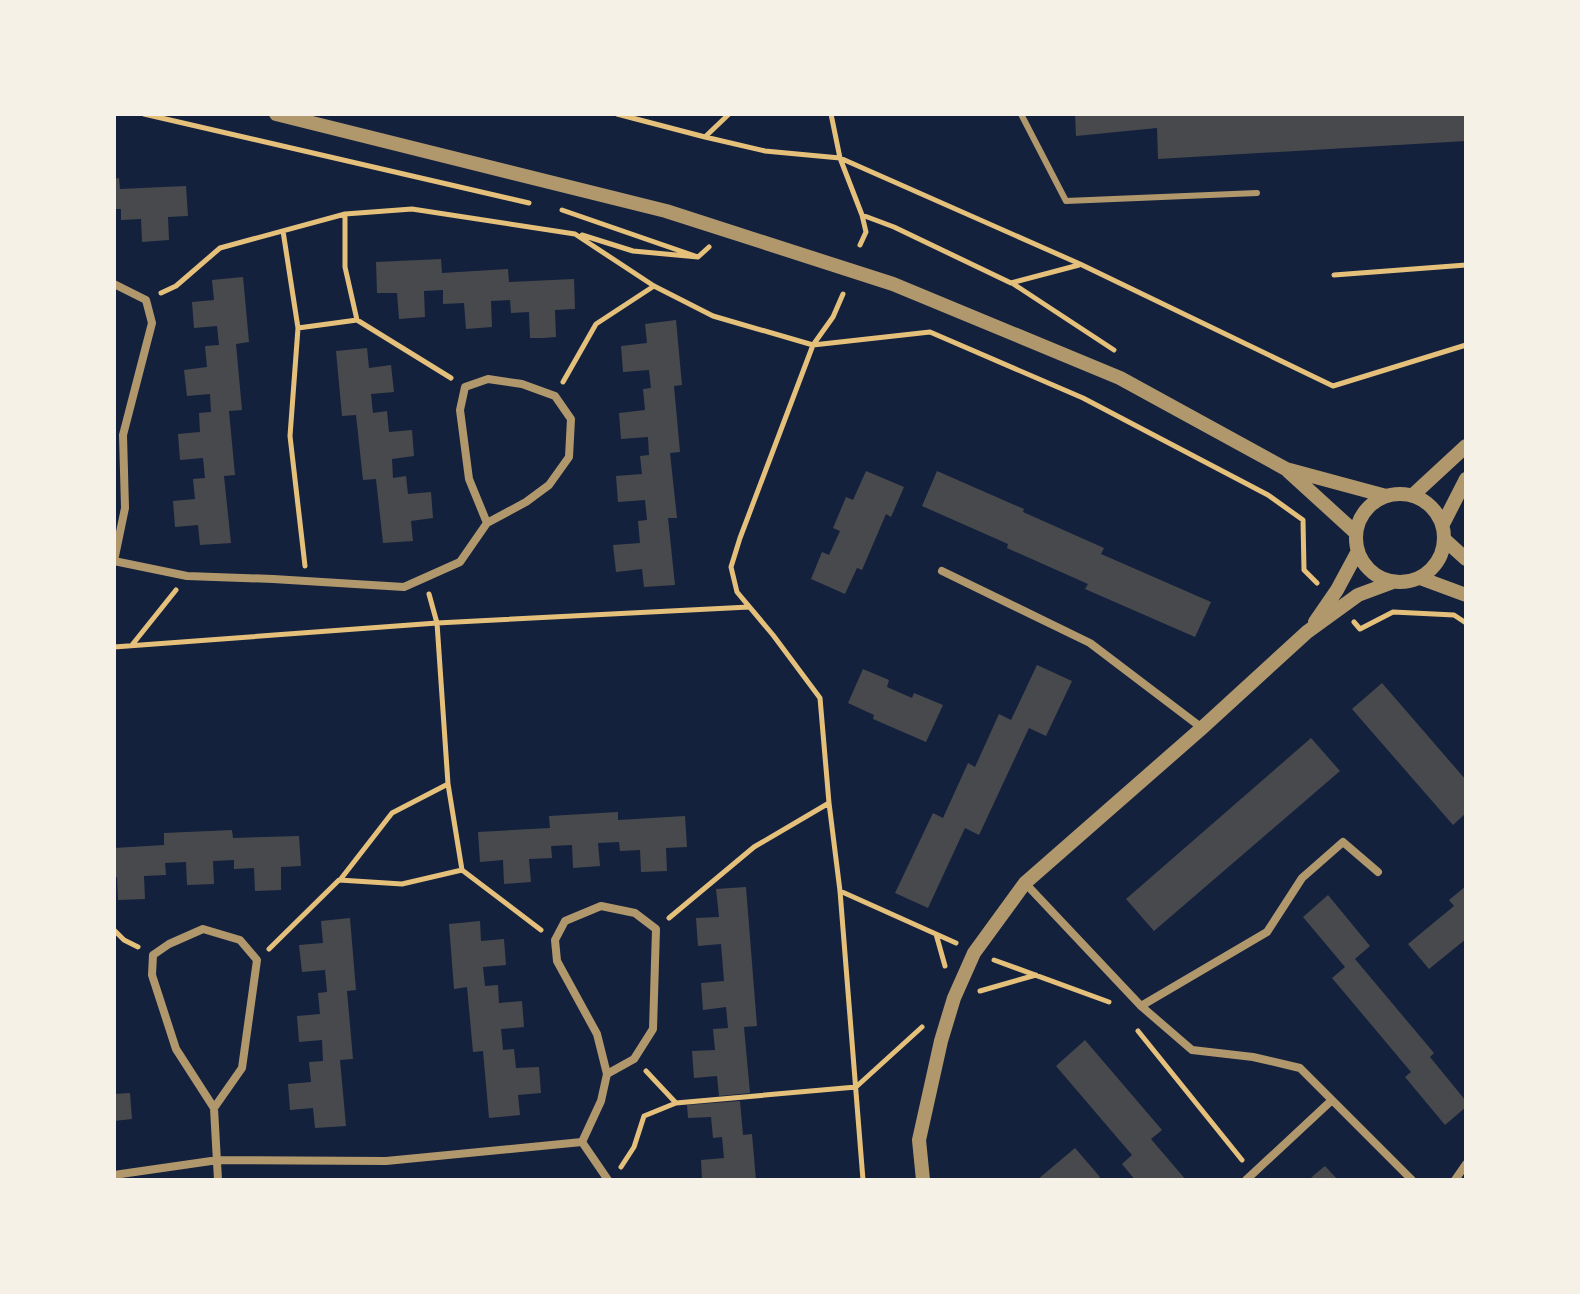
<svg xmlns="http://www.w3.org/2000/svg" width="1580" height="1294" font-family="'Archivo Narrow',sans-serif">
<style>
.building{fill:#48494c}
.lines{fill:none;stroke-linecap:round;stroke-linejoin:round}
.path{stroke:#e5c07b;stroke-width:5}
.service{stroke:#b1986c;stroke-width:6}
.minor{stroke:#b1986c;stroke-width:8}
.tertiary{stroke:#b1986c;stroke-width:14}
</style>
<rect width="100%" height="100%" fill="#14213d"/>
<path class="building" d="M1075,114H1466V141L1158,159L1157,128L1076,136Z
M119,178L120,189L186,186L188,216L168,217L169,240L142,242L141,219L121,220V209H114V179Z
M441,259L442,273L508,269L509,282L574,279L575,309L555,310L556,337L543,338H530L529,312L511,313L510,300L491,301L492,327L466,329L464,303L443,304V290L424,291L425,317L399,319L397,293H377L376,262Z
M243,277L249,342L236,344L242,410L229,411L235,475L224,476L231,543L200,545L198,525L175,527L173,501L195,499L193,479L205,478L203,458L180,460L178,434L200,432L199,413L211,412L210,394L187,396L184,370L207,367L205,346L219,345L217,326L194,328L192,302L214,300L212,280Z
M676,320L682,385L674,386L680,452L670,453L677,518H668L675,585L644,587L642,569L616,572L613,545L640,543L638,521L647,520L645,500L618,502L616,476L642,474L640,456L649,455L648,437L621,439L619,413L645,410L643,389L651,388L649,370L623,372L621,346L647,343L645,324Z
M367,348L369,368L391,365L394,392L371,394L373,413L387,411L389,432L412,430L414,456L392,459L393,478L406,476L408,494L431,492L433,518L411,521L413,541L383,543L376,479L363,480L356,415L342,416L336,351Z
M866,471L904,487L891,517L886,514L862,570L857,568L845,594L811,579L822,552L829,555L840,531L833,528L846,497L853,500Z
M937,471L1024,509L1023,512L1104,548L1101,554L1211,602L1195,637L1085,589L1088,584L1007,548L1008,544L922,506Z
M1037,665L1072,681L1046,736L1029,728L979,835L965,828L928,908L895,893L933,813L943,818L968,763L975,767L999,714L1011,720Z
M863,669L889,680L887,687L912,698L914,693L943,705L926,742L873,719L874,715L848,703Z
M1382,683L1466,780V813L1453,825L1352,709Z
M1311,738L1340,771L1154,931L1126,899Z
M618,812V820L685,816L687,847L666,848L667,871L641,872L640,850L620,851L619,842L598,843L600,866L573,868L572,845L551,846L552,858L529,859L531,882L504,884L503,860L480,862L478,832L550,828L549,816Z
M232,830L233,838L299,836L301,866L281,867V890L255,891L254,868L234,869V860L213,861L214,884L187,885L186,862L165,863L166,875L144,876L145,899L118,900L117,877H114V848L164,845V833Z
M1466,886V939L1429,969L1408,944L1454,906L1449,900Z
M746,887L757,1026L744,1027L750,1093L719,1096L717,1076L694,1078L692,1051L715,1050L713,1029L728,1028L726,1007L703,1010L701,983L724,981L721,944L698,946L696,918L719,917L716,889Z
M1328,895L1370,946L1355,959L1434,1053L1430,1057L1466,1101V1107L1445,1125L1405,1077L1411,1072L1332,978L1345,967L1303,917Z
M350,918L356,990L347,991L353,1059L340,1060L346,1126L315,1128L313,1108L290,1110L288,1084L311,1082L309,1062L323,1061L322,1040L299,1042L297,1016L320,1014L318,993L327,992L325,970L302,972L299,945L323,943L321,921Z
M480,921L481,941L504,939L506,965L483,967L485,986L498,985L499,1003L522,1001L524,1027L501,1029L503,1050L514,1049L516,1068L539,1067L541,1093L518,1095L520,1115L489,1118L483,1051L473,1052L467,987L454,989L449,924Z
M1085,1040L1162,1130L1151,1139L1186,1180H1135L1122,1164L1132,1155L1056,1066Z
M130,1093L132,1119L114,1121V1094Z
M740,1101L743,1135L752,1134L756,1180H702L701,1160L724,1158L722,1137L713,1138L711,1117L688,1118L687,1105Z
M1075,1148L1100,1177L1097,1180H1037Z
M1325,1166L1338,1180H1309L1314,1175Z"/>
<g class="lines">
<path class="path" d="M144,114L529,203
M617,114L705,137L729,114
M831,114L840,158L862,215L866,232L860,245
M705,137L765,151L840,158L1080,264L1333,386L1466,345
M562,210L698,257
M345,214V267L357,320L451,378
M862,215L894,227L1011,283L1079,265
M283,231L298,328L357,320
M582,235L633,251L698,257L709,247
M1334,275L1466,265
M1012,283L1114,350
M161,293L176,286L220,248L345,214L412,209L575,234L654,286L713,316L813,345L930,332L1083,398L1268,495L1303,520L1304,570L1317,583
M843,294L833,317L813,345L740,538L731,567L737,592L773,635L820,698L829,803L840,891L863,1180
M298,328L290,436L305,566
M563,382L596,324L654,286
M429,594L437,623L448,784L462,870L541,930
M1354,622L1360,629L1393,612L1454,615L1466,623
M132,645L176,590
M114,647L437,623L749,607
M340,880L392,813L448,784
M840,891L956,943
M669,918L754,847L829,803
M114,930L124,940L138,947
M936,934L945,966
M269,949L339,880L402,884L462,870
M994,960L1109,1002
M980,991L1036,975
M1138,1031L1242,1160
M646,1071L676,1103L856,1087L922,1027
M621,1167L634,1147L644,1116L676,1103"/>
<path class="service" d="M1021,114L1066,201L1257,193"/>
<path class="minor" d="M114,284L146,300L152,323L123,435L125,508L114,561
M488,379L522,384L555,396L571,419L569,457L549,485L526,502L487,523L469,479L460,410L465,387Z
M114,561L187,576L273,579L404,587L460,562L487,523
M942,571L1090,643L1202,728
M1025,883L1141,1006L1192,1050L1253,1057L1300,1068L1412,1180
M1141,1006L1267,932L1302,878L1343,842L1378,872
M214,1108L176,1049L152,975L153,955L169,944L203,929L240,940L257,960L242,1068L214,1108L218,1180
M582,1142L601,1101L607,1074L634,1059L653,1029L656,929L635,913L601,906L565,921L555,940L557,961L597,1034L607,1074
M582,1142L608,1180
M114,1175L218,1160L386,1161L582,1142
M1246,1180L1332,1100
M1455,1180L1466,1164"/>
<path class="tertiary" d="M276,114L666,211L893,284L1120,378L1286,469L1386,496
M1288,471L1356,533
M1356 538a44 44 0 1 1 88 0a44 44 0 1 1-88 0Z
M1413,495L1466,446
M1443,524L1466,479
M1445,540L1466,559
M1420,578L1466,595
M1315,622L1337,590L1358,551
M923,1180L919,1140L941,1041L954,998L974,953L1025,883L1202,728L1307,632L1358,595L1393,582"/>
</g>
<rect width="1580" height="1294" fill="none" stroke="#f6f1e7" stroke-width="232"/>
</svg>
